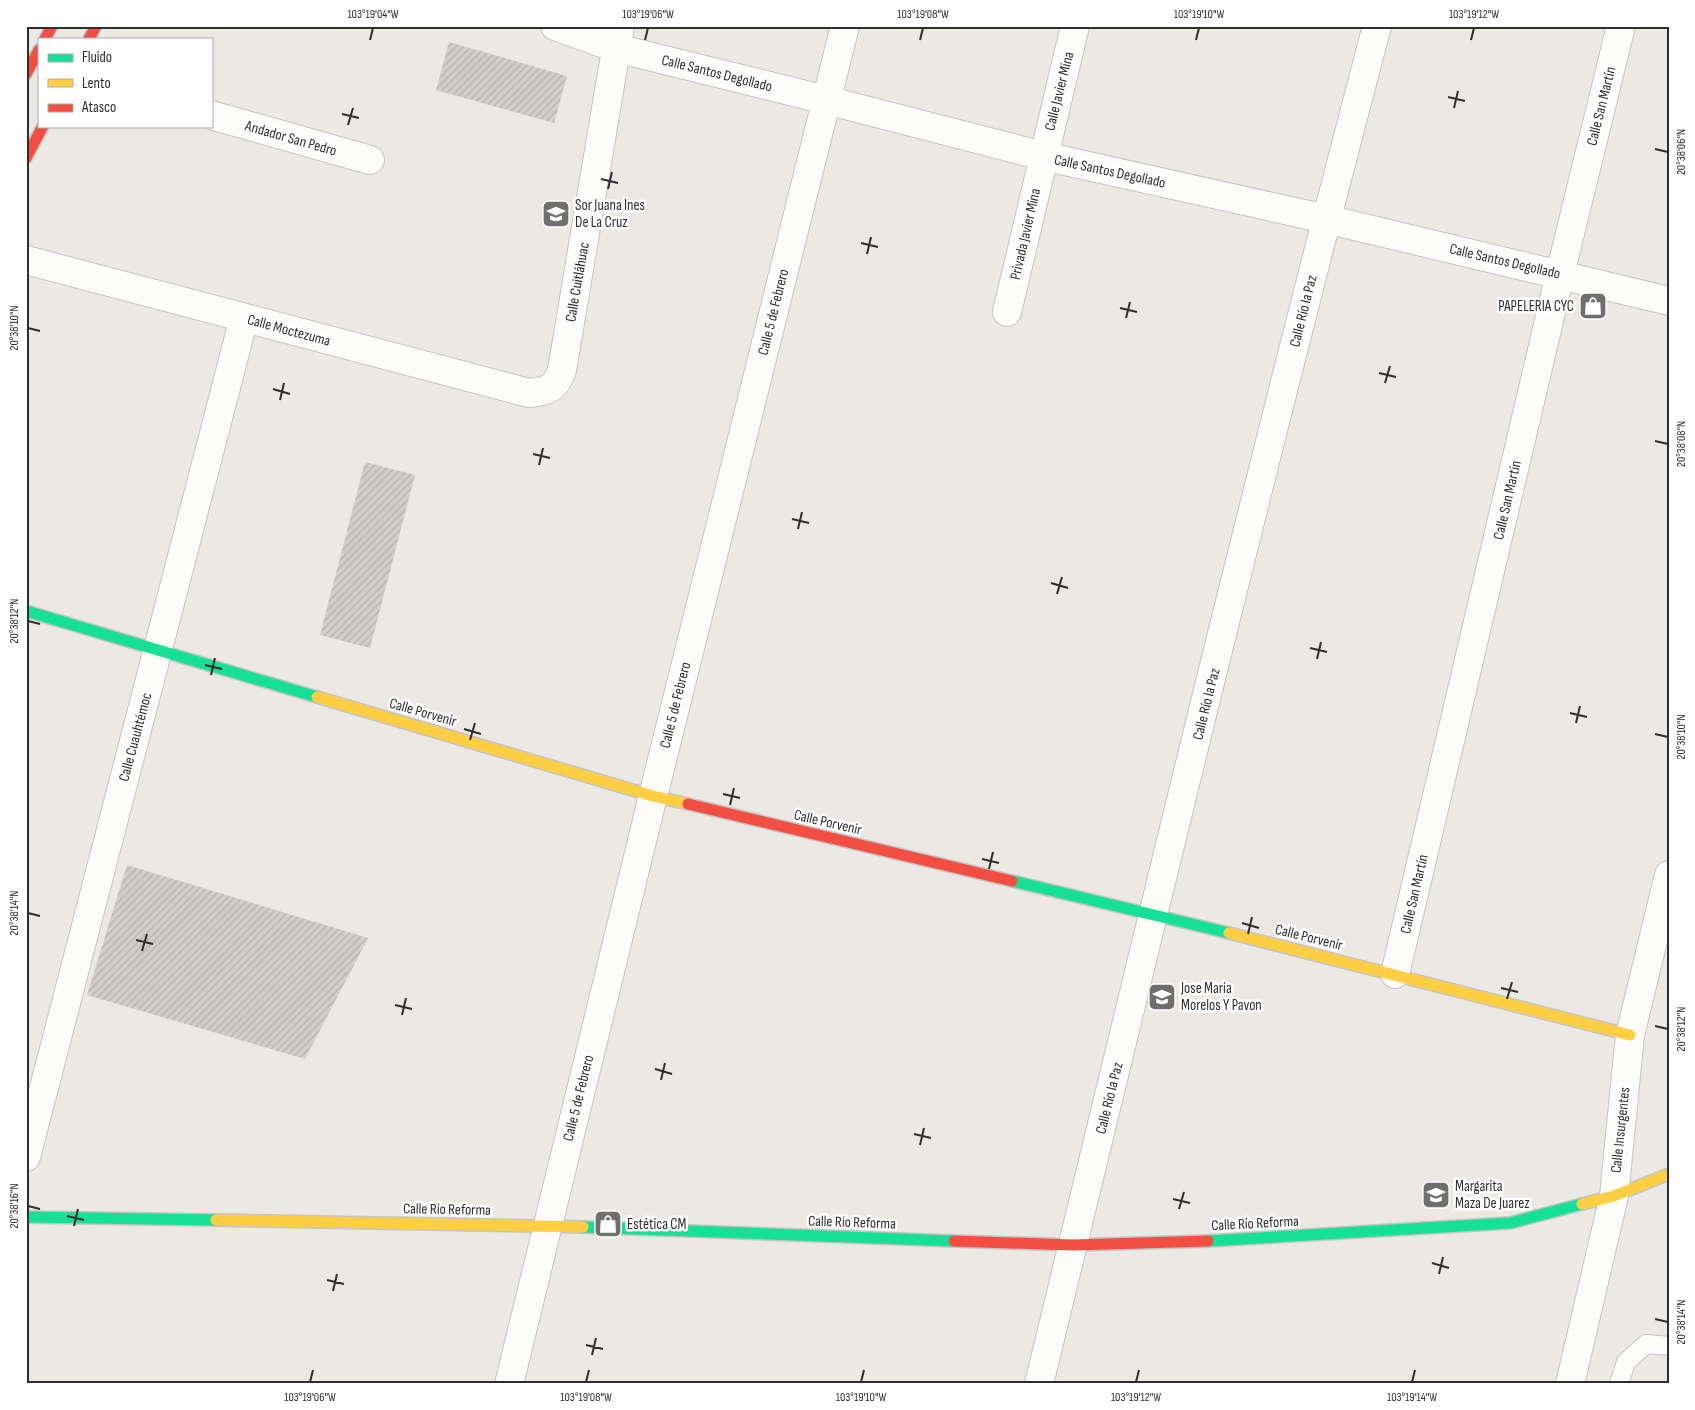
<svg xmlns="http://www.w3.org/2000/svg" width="1695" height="1410" font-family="'Sofia Sans Condensed',sans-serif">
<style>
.building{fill:url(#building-hatch)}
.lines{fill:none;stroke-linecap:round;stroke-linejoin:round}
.lane-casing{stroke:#c5c4c5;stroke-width:20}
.street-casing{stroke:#c5c4c5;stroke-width:30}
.fast-casing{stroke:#c5c4c5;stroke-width:14}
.slow-casing{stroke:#c5c4c5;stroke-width:14}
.jam-casing{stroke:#c5c4c5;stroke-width:14}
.lane{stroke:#fcfcfb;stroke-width:18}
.street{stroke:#fcfcfb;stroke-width:28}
.fast{stroke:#16e098;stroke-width:11}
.slow{stroke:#ffcf43;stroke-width:11}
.jam{stroke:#f24e42;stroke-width:11}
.ticks{fill:none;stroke:#2e2e2e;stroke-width:2}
.labels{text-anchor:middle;stroke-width:5;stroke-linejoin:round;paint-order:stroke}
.street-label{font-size:15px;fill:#2e2e2e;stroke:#fff}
.poi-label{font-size:15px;fill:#2e2e2e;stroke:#fff;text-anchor:start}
.neatline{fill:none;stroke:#2e2e2e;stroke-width:2}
.ticks-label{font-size:12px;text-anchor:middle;fill:#2e2e2e}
</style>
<defs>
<pattern id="building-hatch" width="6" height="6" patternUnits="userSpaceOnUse" patternTransform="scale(1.25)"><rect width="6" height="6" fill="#d1cecb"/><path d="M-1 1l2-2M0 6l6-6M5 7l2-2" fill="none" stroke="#b4b1af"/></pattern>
</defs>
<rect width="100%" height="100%" fill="#ece8e4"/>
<path class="building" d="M449,42L567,76L554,123L436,90Z
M365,462L415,475L370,648L320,635Z
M127,865L368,938L305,1059L87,995Z"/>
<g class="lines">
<defs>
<path id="lane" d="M1619,1384L1626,1362L1646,1344L1669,1346"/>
<path id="street" d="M555,26L616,48L826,100L1043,156L1326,219L1669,301
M211,115L370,160
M26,260L529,393C547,391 556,389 562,370L620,26
M1007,312L1075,26
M1395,974L1560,274L1621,26
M26,1157L244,318
M509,1384L653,796L845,26
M1039,1384C1149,931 1258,477 1377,26
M1570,1384L1614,1196L1630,1035L1669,875"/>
<path id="fast" d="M26,611L317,697
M1012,881L1229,933
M26,1217L216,1220
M583,1227L954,1241
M1208,1241L1510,1223L1582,1204"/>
<path id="slow" d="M317,697L653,796L688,804
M1229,933L1630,1035
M1582,1204L1614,1196L1669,1174
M216,1220L583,1227"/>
<path id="jam" d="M45,39L52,26
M89,39L96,26
M26,74L39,50
M26,158L43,126
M688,804L1012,881
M954,1241L1073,1245L1208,1241"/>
</defs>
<use href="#lane" class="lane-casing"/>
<use href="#street" class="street-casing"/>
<use href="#fast" class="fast-casing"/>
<use href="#slow" class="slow-casing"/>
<use href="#jam" class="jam-casing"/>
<use href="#lane" class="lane"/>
<use href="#street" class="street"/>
<use href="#fast" class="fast"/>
<use href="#slow" class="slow"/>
<use href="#jam" class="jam"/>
</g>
<path class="ticks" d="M370,40L373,28M645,40L648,28M920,40L923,28M1196,40L1199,28M1471,40L1474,28M1448,97L1465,101M1454,108L1458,91M342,114L359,118M348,125L353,108M1655,149L1668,152M601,179L618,183M608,189L612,172M861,243L878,247M867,254L871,237M1120,308L1137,312M1126,318L1130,302M28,328L40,331M1379,373L1396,377M1385,383L1390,366M273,389L290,394M280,400L284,383M1655,441L1668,444M533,454L550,458M539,465L543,448M792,519L809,523M798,529L802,512M1051,583L1068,588M1057,594L1062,577M28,621L40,624M1310,648L1327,652M1317,659L1321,642M205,665L222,669M211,675L215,658M1570,713L1587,717M1576,723L1580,706M464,729L481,734M1655,734L1668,737M470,740L475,723M723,794L740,798M730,805L734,788M982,859L999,863M989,869L993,852M28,913L40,916M1242,923L1259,928M1248,934L1252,917M136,940L153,944M142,951L147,934M1501,988L1518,992M1507,999L1512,982M395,1005L412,1009M402,1015L406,998M1655,1026L1668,1029M655,1069L672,1074M661,1080L665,1063M914,1134L931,1138M920,1145L924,1128M1173,1199L1190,1203M28,1206L40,1209M1179,1209L1184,1192M67,1216L84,1220M74,1226L78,1209M1432,1263L1449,1268M1439,1274L1443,1257M327,1280L344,1284M333,1291L337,1274M1655,1319L1668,1322M586,1345L603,1349M592,1355L596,1338M310,1382L313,1370M586,1382L589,1370M861,1382L864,1370M1136,1382L1139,1370M1412,1382L1415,1370"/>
<defs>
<symbol id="school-square" viewBox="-11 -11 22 22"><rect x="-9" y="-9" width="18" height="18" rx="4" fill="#706f6e" stroke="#fff"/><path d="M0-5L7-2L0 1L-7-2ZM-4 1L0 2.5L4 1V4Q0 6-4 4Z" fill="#fff"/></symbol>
<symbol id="shop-square" viewBox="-11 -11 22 22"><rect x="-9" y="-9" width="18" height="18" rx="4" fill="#706f6e" stroke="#fff"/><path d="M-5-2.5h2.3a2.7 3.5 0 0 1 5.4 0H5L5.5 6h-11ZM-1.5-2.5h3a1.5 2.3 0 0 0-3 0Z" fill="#fff"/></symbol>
</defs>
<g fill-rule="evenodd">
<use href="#school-square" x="540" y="198" width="32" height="32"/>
<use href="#shop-square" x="1577" y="290" width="32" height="32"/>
<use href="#school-square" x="1146" y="981" width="32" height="32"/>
<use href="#school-square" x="1420" y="1179" width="32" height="32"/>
<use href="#shop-square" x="592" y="1208" width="32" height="32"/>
</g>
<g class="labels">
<g class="street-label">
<text transform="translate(717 73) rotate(14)" y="5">Calle Santos Degollado</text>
<text transform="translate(1059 91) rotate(-76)" y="5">Calle Javier Mina</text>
<text transform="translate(1601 106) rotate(-76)" y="5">Calle San Martín</text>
<text transform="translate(291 138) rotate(16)" y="5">Andador San Pedro</text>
<text transform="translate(1110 171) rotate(12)" y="5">Calle Santos Degollado</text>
<text transform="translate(1025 234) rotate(-77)" y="5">Privada Javier Mina</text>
<text transform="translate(1505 261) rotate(13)" y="5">Calle Santos Degollado</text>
<text transform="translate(577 282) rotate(-80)" y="5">Calle Cuitláhuac</text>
<text transform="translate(1303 311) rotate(-76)" y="5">Calle Río la Paz</text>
<text transform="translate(773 312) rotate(-76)" y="5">Calle 5 de Febrero</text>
<text transform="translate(289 330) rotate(15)" y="5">Calle Moctezuma</text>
<text transform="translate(1507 500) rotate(-77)" y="5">Calle San Martín</text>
<text transform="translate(1206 704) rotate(-76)" y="5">Calle Río la Paz</text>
<text transform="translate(675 705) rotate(-76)" y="5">Calle 5 de Febrero</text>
<text transform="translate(423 712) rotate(16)" y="5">Calle Porvenir</text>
<text transform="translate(135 737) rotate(-75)" y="5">Calle Cuauhtémoc</text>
<text transform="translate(828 822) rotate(13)" y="5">Calle Porvenir</text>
<text transform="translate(1414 894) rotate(-77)" y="5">Calle San Martín</text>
<text transform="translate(1309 937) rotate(14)" y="5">Calle Porvenir</text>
<text transform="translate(578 1098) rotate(-76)" y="5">Calle 5 de Febrero</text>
<text transform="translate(1109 1098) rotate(-76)" y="5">Calle Río la Paz</text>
<text transform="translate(1620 1130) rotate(-84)" y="5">Calle Insurgentes</text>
<text transform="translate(447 1209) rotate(1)" y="5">Calle Río Reforma</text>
<text transform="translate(852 1222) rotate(2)" y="5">Calle Río Reforma</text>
<text transform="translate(1255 1223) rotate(-3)" y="5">Calle Río Reforma</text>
</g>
<g class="poi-label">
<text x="575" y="210">Sor Juana Ines<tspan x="575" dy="17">De La Cruz</tspan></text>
<text x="1574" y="311" text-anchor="end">PAPELERIA CYC</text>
<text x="1181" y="993">Jose Maria<tspan x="1181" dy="17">Morelos Y Pavon</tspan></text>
<text x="1455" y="1191">Margarita<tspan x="1455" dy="17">Maza De Juarez</tspan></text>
<text x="627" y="1229">Estética CM</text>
</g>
</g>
<rect width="1695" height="1410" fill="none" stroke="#ffffff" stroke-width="55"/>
<rect x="38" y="38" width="175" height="90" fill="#ffffff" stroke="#ababab"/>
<rect x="48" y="54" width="25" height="8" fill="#16e098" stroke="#ababab"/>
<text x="82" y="62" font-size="15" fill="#2e2e2e">Fluido</text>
<rect x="48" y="79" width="25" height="8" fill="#ffcf43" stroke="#ababab"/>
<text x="82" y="88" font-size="15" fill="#2e2e2e">Lento</text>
<rect x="48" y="104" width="25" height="8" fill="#f24e42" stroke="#ababab"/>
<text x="82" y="112" font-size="15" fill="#2e2e2e">Atasco</text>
<rect x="28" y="28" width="1640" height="1354" class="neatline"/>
<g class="ticks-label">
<text x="373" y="18">103°19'04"W</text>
<text x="648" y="18">103°19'06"W</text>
<text x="923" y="18">103°19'08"W</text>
<text x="1199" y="18">103°19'10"W</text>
<text x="1474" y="18">103°19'12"W</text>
<text transform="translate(1681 152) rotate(-90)" y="4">20°38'06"N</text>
<text transform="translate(14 328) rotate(-90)" y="4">20°38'10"N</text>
<text transform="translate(1681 444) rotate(-90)" y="4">20°38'08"N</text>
<text transform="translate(14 621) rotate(-90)" y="4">20°38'12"N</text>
<text transform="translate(1681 737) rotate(-90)" y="4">20°38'10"N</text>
<text transform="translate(14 913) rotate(-90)" y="4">20°38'14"N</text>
<text transform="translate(1681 1029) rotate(-90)" y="4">20°38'12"N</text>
<text transform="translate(14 1206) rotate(-90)" y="4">20°38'16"N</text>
<text transform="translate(1681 1322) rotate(-90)" y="4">20°38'14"N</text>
<text x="310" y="1401">103°19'06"W</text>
<text x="586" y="1401">103°19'08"W</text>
<text x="861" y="1401">103°19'10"W</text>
<text x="1136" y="1401">103°19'12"W</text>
<text x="1412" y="1401">103°19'14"W</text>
</g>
</svg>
